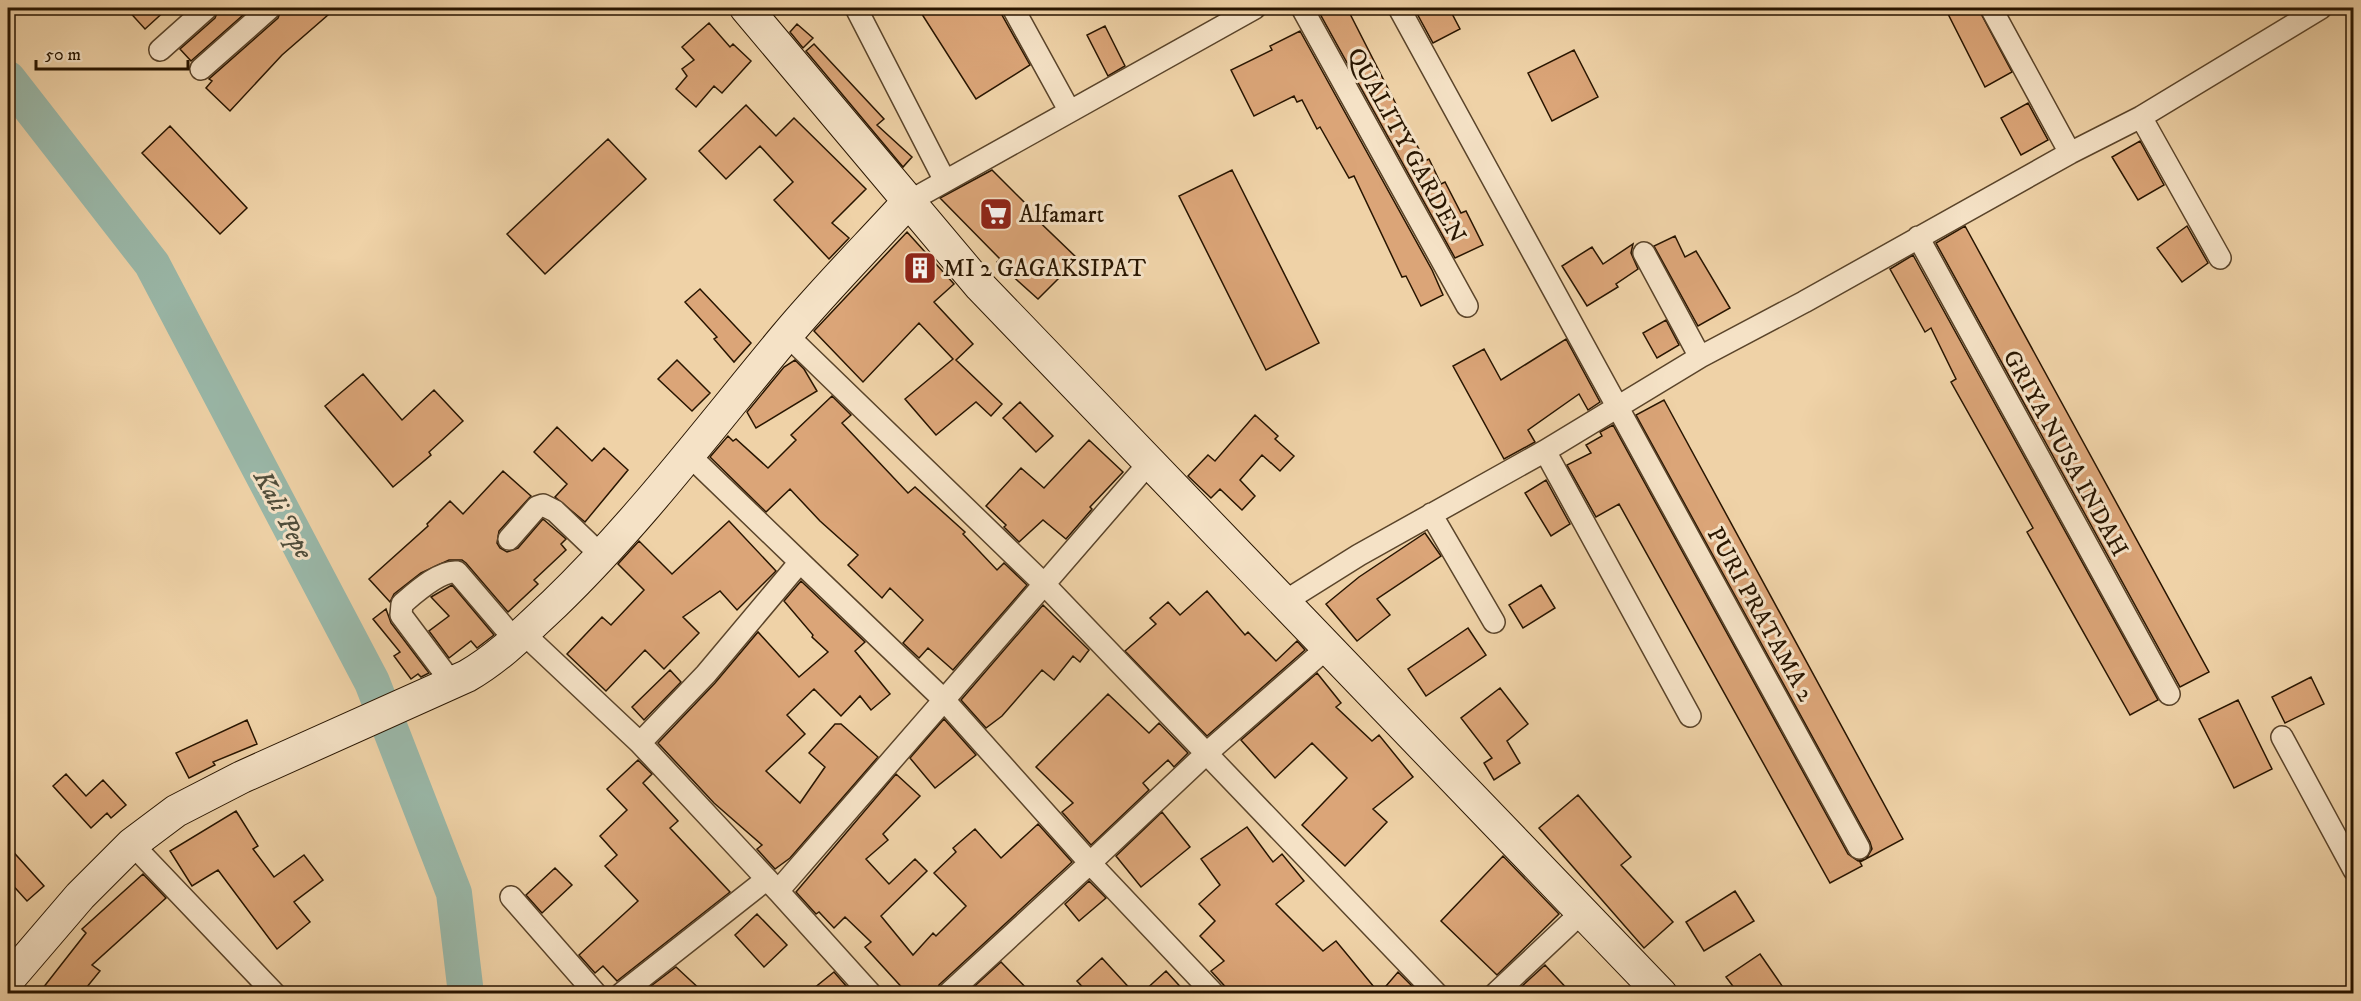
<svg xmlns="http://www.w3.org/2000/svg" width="2361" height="1001" font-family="'IM FELL DW Pica',serif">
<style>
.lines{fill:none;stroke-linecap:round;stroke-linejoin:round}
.river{stroke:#9ab8a9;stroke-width:36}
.building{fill:#dba578;stroke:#281500;stroke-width:1.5}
.street-casing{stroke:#5a442a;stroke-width:24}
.secondary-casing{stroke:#281500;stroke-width:34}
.street{stroke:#f5e2c6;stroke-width:21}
.secondary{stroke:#f5e2c6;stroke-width:32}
.labels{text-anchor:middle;stroke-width:6;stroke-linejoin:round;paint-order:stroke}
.street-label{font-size:24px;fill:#281500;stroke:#f5e2c6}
.poi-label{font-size:24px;fill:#281500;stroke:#f5e2c6;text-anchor:start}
.water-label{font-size:26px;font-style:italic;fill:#504e3b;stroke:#f5e2c6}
</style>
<rect width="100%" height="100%" fill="#efd2a7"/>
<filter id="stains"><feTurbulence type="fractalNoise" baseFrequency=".00333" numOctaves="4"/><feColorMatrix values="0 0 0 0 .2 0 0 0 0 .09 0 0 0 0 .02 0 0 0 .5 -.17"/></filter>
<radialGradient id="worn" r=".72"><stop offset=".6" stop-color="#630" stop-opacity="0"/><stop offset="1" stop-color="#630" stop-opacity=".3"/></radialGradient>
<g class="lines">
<path class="river" d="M8,79L152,264L372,682L454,893L466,994"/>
</g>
<path class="building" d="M126,8H168L145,29Z
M219,8H251L191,61L180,49L215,18Z
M282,8H336L282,55L230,111L206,88L212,81L209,79L278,18Z
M918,8H998L1030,65L976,99Z
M1327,8H1347L1425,161L1429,159L1441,184L1445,182L1461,213L1466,211L1483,245L1455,258L1319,12Z
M1414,8H1449L1460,29L1433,43Z
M1945,8H1978L2012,72L1985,87Z
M709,23L730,47L733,44L751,61L722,93L714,86L696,107L676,89L687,76L682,69L694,60L682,47Z
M797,24L813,38L803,48L790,32Z
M1105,26L1125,66L1108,76L1087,35Z
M1300,31L1432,270L1443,295L1421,306L1406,276L1402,277L1354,176L1349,178L1320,127L1317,129L1302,100L1297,102L1294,96L1254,116L1231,70L1272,50L1270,46Z
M814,44L884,119L877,125L912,157L903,167L806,51Z
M1574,50L1598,97L1552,121L1528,73Z
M2028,103L2048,140L2021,155L2001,118Z
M746,105L776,136L794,118L866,189L832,223L849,238L829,259L774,200L793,182L760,146L726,179L699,151Z
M170,126L247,208L220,234L142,153Z
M608,139L646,179L545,274L507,234Z
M2140,141L2164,185L2138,200L2112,157Z
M992,170L1027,205L1024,207L1078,259L1038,299L997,262L1000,259L940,198Z
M1232,170L1319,343L1266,370L1179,196Z
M1965,226L2209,672L2180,687L1936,243Z
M2187,226L2208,263L2182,282L2157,248Z
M907,232L954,284L934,302L973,344L956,360L1002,404L991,416L976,402L936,435L905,399L953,359L919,323L863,382L814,331Z
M1675,236L1685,257L1696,251L1730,308L1698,326L1654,246Z
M1633,244L1631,253L1638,269L1616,284L1618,287L1587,306L1562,266L1592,247L1603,264Z
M1913,255L2158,700L2130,715L2027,532L2033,528L1951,382L1956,379L1931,328L1925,332L1890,269Z
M700,289L751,343L734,362L714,339L717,337L685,302Z
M1666,320L1679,345L1657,358L1643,333Z
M1566,339L1600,402L1588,410L1579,394L1528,430L1535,442L1504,459L1453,366L1484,349L1501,380Z
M677,360L710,393L692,411L658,379Z
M795,360L804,369L817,391L756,428L747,412L784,367Z
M363,374L402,420L434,390L463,421L429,452L431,455L393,487L325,406Z
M832,396L851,415L842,423L908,493L915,487L965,532L963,534L997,570L1004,563L1027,585L953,670L928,648L919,658L903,643L923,620L890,588L882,598L848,565L858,555L820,521L790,489L766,512L710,457L728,436L733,441L736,439L768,468L796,440L791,435Z
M1664,400L1903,839L1860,862L1862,866L1830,883L1619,504L1596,517L1567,465L1591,453L1586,445L1602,436L1600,432L1613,425L1848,854L1858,861L1866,859L1872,849L1870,842L1636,415Z
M1020,402L1053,436L1036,452L1003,418Z
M1255,415L1278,436L1275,439L1294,456L1280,471L1262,455L1240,480L1255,496L1242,510L1220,489L1211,498L1188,476L1208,455L1215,461Z
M557,427L592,461L604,448L628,470L585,522L555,497L567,484L534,452Z
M1089,440L1123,472L1090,507L1092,509L1066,539L1043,520L1019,542L1004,527L1006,525L986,506L1021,468L1044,488Z
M503,471L531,496L499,531L497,543L500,548L507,552L518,548L543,519L566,539L561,544L566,550L534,580L538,584L508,612L466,563L462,560H449L421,573L394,594L390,602L369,579L428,526L427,524L450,501L463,514Z
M1546,480L1570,524L1551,536L1525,493Z
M729,521L776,571L737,610L720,591L683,617L699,633L664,669L645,650L606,691L567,654L602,617L611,625L644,590L618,564L639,541L672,574Z
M1425,533L1441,556L1377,599L1390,615L1357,641L1326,604L1359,577Z
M801,581L865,642L855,651L890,694L871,710L860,696L841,716L814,689L787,715L805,734L766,771L800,803L825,767L809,753L835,724H841L878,757L790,858L775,869L757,849L762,845L714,803L658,743L715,683L758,632L799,677L828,652L812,637L813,635L784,601Z
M452,585L494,635L477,648L471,641L449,658L429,631L449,616L431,597Z
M1541,585L1555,608L1523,628L1509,605Z
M1207,591L1245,635L1248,632L1276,661L1297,641L1305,650L1207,736L1125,651L1156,624L1150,618L1168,602L1180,615Z
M1043,605L1089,650L1080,662L1073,656L1054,680L1042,670L1002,716L986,728L961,700Z
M386,609L391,623L429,673L421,677L418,674L411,679L394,656L400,652L373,619Z
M1468,628L1486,655L1426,696L1408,669Z
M670,670L681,682L644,720L632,707Z
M1317,673L1341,703L1336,707L1372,741L1379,735L1413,777L1373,809L1387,822L1345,866L1302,825L1347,778L1312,743L1275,778L1241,740Z
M2311,677L2324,704L2285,723L2272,697Z
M1500,688L1528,724L1507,741L1520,763L1494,780L1484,763L1492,758L1461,718Z
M1108,694L1149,733L1159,723L1188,753L1174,767L1168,760L1143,783L1149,790L1091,845L1062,812L1073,803L1036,767Z
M2238,700L2272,769L2234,788L2199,719Z
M944,719L976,755L935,788L910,758Z
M247,720L257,744L213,762L215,765L189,778L176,753Z
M638,760L652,774L643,783L678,821L670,828L730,892L617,981L603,966L595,973L579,955L638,901L605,866L617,855L600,836L627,810L607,789Z
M66,774L86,796L103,780L126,805L111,818L107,813L91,828L53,786Z
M896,774L920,796L883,834L888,840L866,859L889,884L915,859L927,871L881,916L913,955L933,933L936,936L966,906L934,873L956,852L953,848L975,829L1001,858L1038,824L1072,862L939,985L936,993H907L865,947L871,942L845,917L834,928L819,912L816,914L796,892Z
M1578,795L1631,857L1621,865L1673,922L1644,948L1539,828Z
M236,811L258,846L253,849L274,877L304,855L323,880L294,902L310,922L277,949L218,870L192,886L170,851Z
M1162,812L1190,847L1141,887L1116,856Z
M1247,827L1273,862L1282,854L1304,881L1276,904L1323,951L1336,941L1379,993H1231L1211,971L1224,961L1200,936L1215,921L1199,904L1220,885L1201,859Z
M8,846L44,886L27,901L8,880Z
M1503,856L1559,914L1497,975L1441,921Z
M555,868L572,885L542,913L526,895Z
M143,874L166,898L92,965L100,971L82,993H39L86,933L82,929Z
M1089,881L1106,898L1079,921L1065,904Z
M1735,891L1754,921L1704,951L1686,922Z
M757,914L787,945L764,967L735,935Z
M1760,954L1787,993H1738L1726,977Z
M1102,958L1134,993H1088L1077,981Z
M1001,962L1031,993H967Z
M1545,965L1571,993H1527L1521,987Z
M676,967L704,993H659L651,986Z
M1166,971L1186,993H1142Z
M834,972L847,987L839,993H808Z
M1398,972L1419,993H1380Z"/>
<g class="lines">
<defs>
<path id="street" d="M856,8L945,181
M1013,8L1069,110
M1302,8L1467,306
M1399,8L1859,848
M1991,8L2070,153
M160,50L207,8
M201,69L270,8
M2141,117L2220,258
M908,202L1255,8
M1918,237L2169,694
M1644,253L1700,357
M787,335L1044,584L1437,994
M1545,451L1690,716
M1431,514L1494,622
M509,539L537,507L543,505L555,511L602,556
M1284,602L1359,555L1545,451L1700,357L1804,302L2070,153L2141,117L2321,8
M523,633L640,743L706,674L800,562L690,456
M452,683L401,615L402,604C415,593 440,570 457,572L516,641
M2282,737L2354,870
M640,743L778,891L944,700L800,562
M132,844L275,994
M778,891L871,994
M511,897L596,994
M621,994L767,879
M948,994L1090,863L944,700L1149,463
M1214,994L1090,863L1208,752L1328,647
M1495,994L1581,913"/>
<path id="secondary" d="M746,8L980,286L1661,994
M8,980L80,896L132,844L176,811L242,777L467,676C500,657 526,630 554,604C639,522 710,427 785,337C824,290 867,247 908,202"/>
</defs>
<use href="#street" class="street-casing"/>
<use href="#secondary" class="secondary-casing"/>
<use href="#street" class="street"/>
<use href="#secondary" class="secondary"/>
</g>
<defs>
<symbol id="supermarket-square" viewBox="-11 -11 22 22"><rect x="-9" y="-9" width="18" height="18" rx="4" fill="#8f2418" stroke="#f5e2c6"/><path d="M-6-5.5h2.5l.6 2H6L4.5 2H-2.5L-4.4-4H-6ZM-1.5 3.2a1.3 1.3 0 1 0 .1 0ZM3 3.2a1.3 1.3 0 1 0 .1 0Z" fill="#fff"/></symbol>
<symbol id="building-square" viewBox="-11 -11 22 22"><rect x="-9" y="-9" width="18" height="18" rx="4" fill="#8f2418" stroke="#f5e2c6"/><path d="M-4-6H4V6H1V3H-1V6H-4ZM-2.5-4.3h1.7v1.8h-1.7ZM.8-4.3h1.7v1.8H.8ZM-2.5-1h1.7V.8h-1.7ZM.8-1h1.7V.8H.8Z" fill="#fff"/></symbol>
</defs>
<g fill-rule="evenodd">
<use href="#supermarket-square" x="977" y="195" width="38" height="38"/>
<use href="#building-square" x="901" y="249" width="38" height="38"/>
</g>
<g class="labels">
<g class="street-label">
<text transform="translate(1407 145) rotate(61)" y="8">QUALITY GARDEN</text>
<text transform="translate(2066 453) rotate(61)" y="8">GRIYA NUSA INDAH</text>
<text transform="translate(1761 614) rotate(61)" y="8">PURI PRATAMA 2</text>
</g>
<g class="poi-label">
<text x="1019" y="222">Alfamart</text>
<text x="943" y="276">MI 2 GAGAKSIPAT</text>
</g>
<g class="water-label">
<text transform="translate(284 514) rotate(62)" y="9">Kali Pepe</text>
</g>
</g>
<rect width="2361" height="1001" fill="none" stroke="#efd2a7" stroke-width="30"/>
<rect x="9" y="9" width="2343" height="983" fill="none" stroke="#281500" stroke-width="3"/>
<rect x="15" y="15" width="2331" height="971" fill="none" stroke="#281500" stroke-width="1.5"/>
<path d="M36 60v9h152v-9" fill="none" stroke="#281500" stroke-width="3"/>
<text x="45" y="60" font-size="18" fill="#281500" stroke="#f5e2c6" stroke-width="4.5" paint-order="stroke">50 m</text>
<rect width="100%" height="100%" filter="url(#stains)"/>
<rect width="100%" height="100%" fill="url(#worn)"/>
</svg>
